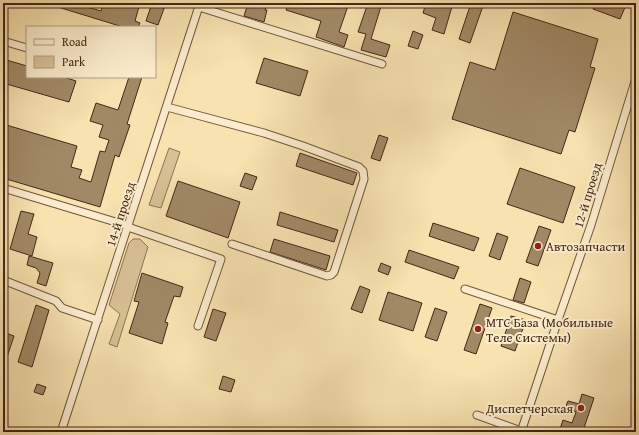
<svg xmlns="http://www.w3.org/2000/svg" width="639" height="435" font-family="'Gentium Book Plus',serif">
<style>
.green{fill:#d9c296;stroke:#8e7556}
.building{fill:#a18966;stroke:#442815}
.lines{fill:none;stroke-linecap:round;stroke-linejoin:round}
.minor-casing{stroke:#71563c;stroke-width:9}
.minor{stroke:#faeccc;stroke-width:7}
.poi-dot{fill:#8f2418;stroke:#faeccc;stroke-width:1.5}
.labels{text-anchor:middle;stroke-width:4;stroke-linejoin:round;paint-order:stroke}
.street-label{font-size:13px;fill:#442815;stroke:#faeccc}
.poi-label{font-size:13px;fill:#442815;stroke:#faeccc;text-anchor:start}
</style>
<rect width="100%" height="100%" fill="#f7e2b0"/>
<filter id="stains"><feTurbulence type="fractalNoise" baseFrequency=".005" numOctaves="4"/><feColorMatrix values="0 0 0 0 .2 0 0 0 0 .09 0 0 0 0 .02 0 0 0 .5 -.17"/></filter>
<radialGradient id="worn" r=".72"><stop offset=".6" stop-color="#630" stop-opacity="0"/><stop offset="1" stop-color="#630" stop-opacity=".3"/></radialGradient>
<path class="green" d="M169,148L180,152L161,208L149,205Z
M133,239H140L148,247L117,347L109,344L120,314L109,305L129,243Z"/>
<path class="building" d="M48,3H74L101,11L103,3H140L135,21L140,23L138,27H123L48,4Z
M152,3H166L158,25L146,21Z
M248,3H263L267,4L265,10H267L264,22L244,16Z
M288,3H349L339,32L348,35L344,47L316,37L321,21L286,10Z
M368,3H382L371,39L390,45L386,57L361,50L366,34L358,32Z
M426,3H453L444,34L432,30L436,18L423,13Z
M471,3H484L470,43L459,39Z
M595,3H620L626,5L620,19L593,9Z
M513,12L598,39L590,67L595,68L575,132L569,130L561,154L452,119L470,62L495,70Z
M413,31L423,35L418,49L408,46Z
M264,58L308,71L300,96L256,83Z
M3,59L27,66V77H64L76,81L69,102L3,83Z
M129,77H142L127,124L130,125L119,157L115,155L100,207L3,178V124L77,146L71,167L82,170L79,178L91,182L100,151L105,152L109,140L99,137L103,125L90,121L96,103L118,110Z
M379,135L388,138L380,161L371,158Z
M300,153L357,173L353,185L296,166Z
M520,168L575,187L563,223L507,204Z
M245,173L257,177L252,190L240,186Z
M178,181L240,202L228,238L166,216Z
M21,211L34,214L28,234L37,237L32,256L10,249Z
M280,212L338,230L334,242L277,225Z
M433,223L479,238L474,251L429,236Z
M539,226L551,230L538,266L526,262Z
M497,233L508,237L500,260L489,256Z
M274,239L330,256L326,270L270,252Z
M409,250L459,267L454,279L405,262Z
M29,256L53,263L46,286L37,283L40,273L36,268L27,265Z
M381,263L391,267L388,275L378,271Z
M142,273L183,287L180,297L174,296L165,322L168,323L162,344L129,333L139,302L134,301Z
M520,278L531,282L524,303L513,300Z
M360,286L370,290L362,313L351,309Z
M388,292L422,303L413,331L379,320Z
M480,304L492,308L476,354L464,350Z
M36,305L49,310L32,367L18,362Z
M435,308L447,312L437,341L425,337Z
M213,309L226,313L216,341L204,337Z
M511,316L526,320L515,351L501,346Z
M3,332L14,336L4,366H3Z
M223,376L235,380L231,392L219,389Z
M37,384L46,387L43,395L34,392Z
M582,394L594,398L584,428L594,432H559L563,420L572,423L576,412L565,408L568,401L579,404Z"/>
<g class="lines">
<defs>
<path id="minor" d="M199,7L382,64
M3,41L27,48
M167,107L264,133L303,146L359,167L363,171L364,179L334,272L331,275L327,276L232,244
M3,188L129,226
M128,227L221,259L198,326
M3,280L56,301L62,308L98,320
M465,289L558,320
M477,415L521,431
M61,432L200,3
M521,432L558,320L591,225L636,78"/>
</defs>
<use href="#minor" class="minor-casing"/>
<use href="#minor" class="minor"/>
</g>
<g class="poi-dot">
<circle cx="538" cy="246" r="4"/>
<circle cx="478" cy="329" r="4"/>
<circle cx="581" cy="408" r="4"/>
</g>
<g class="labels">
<g class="street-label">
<text transform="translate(587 195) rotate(-73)" y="5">12-й проезд</text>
<text transform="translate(120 214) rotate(-72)" y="5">14-й проезд</text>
</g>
<g class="poi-label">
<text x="546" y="251">Автозапчасти</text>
<text x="486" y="327">МТС База (Мобильные<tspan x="486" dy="15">Теле Системы)</tspan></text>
<text x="573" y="413" text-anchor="end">Диспетчерская</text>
</g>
</g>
<rect width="639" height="435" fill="none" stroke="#f7e2b0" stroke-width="16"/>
<rect x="4" y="4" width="631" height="427" fill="none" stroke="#442815" stroke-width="2"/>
<rect x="8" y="8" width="623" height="419" fill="none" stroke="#442815"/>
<rect x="26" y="26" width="130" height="52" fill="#faeccc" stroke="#b19e83"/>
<rect x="34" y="39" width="20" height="6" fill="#faeccc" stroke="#b19e83"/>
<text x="62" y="46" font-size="12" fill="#442815">Road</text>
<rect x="34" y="56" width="20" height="12" fill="#d9c296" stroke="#b19e83"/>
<text x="62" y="66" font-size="12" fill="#442815">Park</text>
<rect width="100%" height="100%" filter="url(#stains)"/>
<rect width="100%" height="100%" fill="url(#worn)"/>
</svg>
